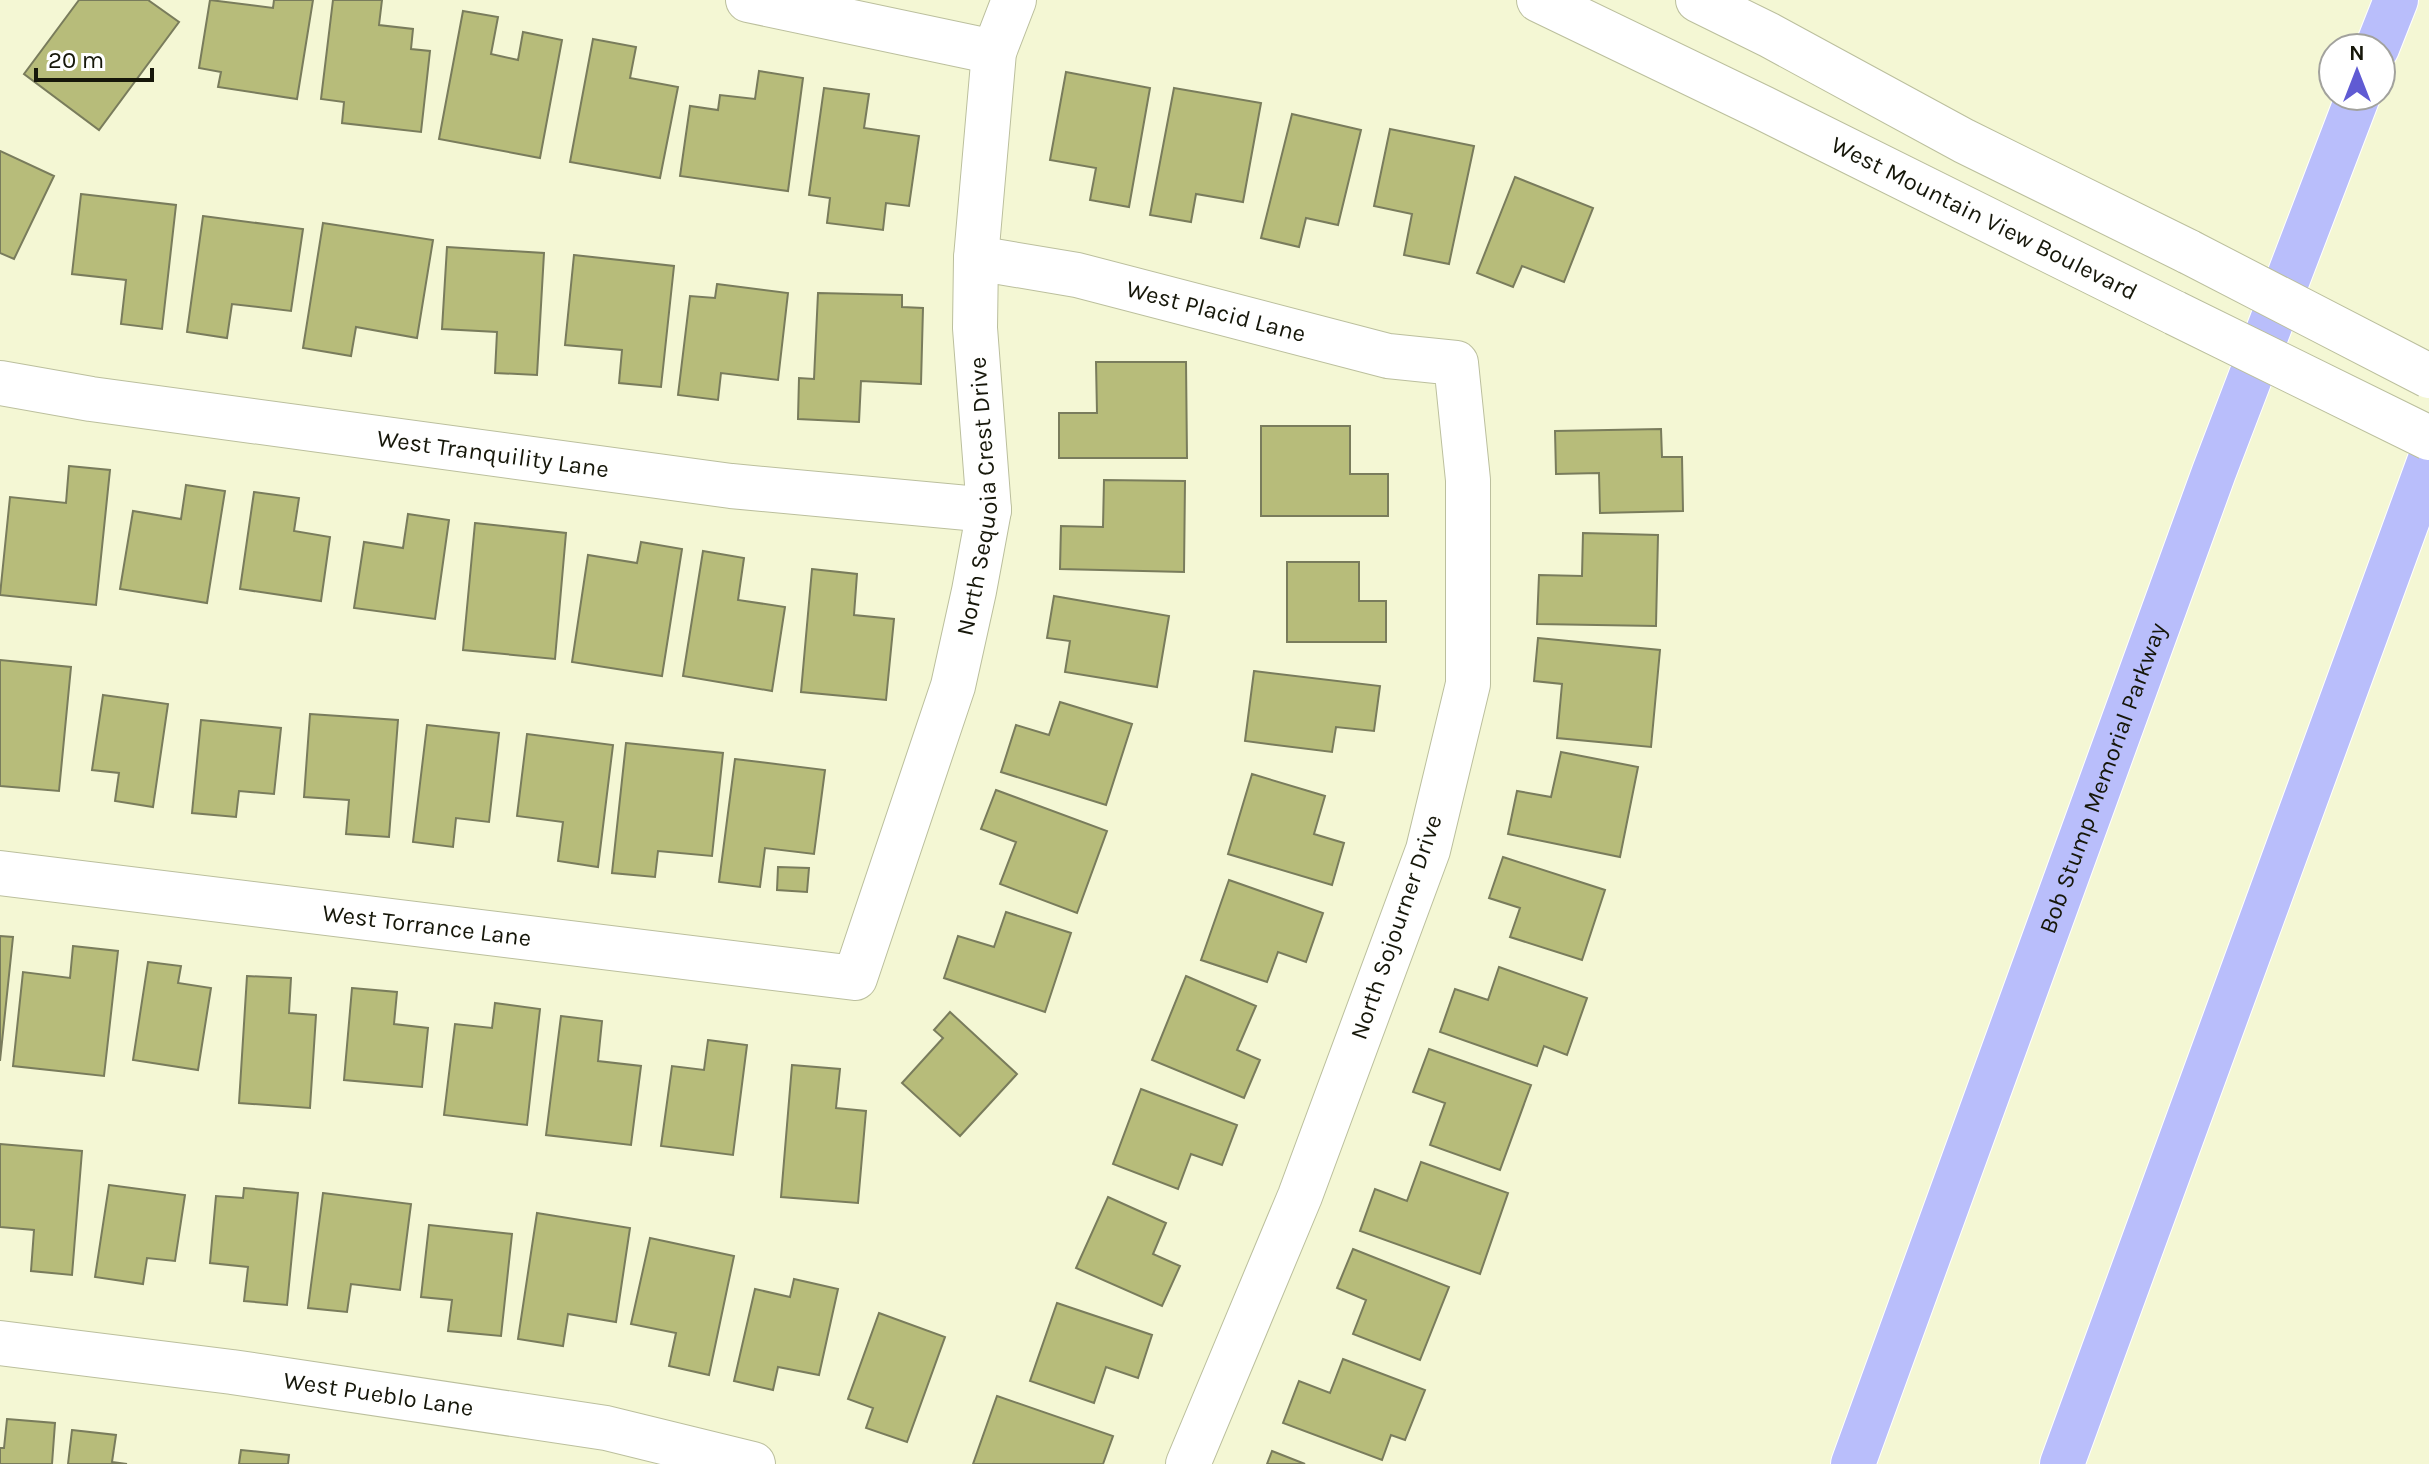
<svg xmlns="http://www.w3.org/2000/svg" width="2429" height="1464" font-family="Karla,sans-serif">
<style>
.building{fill:#b7bc7a;stroke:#797c5c;stroke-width:2}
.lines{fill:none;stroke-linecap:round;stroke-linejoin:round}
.street-casing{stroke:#bbbf9d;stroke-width:46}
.secondary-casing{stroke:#bbbf9d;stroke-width:46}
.highway-casing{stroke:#fff;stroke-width:46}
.street{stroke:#fff;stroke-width:44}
.secondary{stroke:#fff;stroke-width:44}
.highway{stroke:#b9befb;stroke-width:44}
.secondary-bridge-casing{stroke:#bbbf9d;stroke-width:46;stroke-linecap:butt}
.secondary-bridge{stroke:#fff;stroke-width:44}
.labels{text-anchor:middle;stroke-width:6;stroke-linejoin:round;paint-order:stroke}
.street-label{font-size:24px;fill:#16170a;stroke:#fff}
</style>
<rect width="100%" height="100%" fill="#f4f7d4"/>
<path class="building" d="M79,0H148L179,22L99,130L24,74Z
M210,0L273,8L274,0H313L297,99L218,87L221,72L199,68Z
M333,0H382L379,25L413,29L411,49L430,51L421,132L342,123L344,102L321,99Z
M463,11L498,17L491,54L518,60L523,32L562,40L540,158L439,139Z
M593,39L636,47L630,78L678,87L660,178L570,162Z
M759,71L803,78L788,191L680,176L690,106L718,110L720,95L755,99Z
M1066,72L1150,88L1129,207L1090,200L1096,168L1050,160Z
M824,88L869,94L864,128L919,136L909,206L886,203L883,230L827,223L830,198L809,195Z
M1174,88L1261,103L1243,202L1196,194L1191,222L1150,215Z
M1292,114L1361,130L1338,225L1306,218L1299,247L1261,238Z
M1390,129L1474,146L1449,264L1404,255L1412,214L1374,206Z
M0,151L54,176L14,259L0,253Z
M1515,177L1593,208L1564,282L1522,266L1513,287L1477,273Z
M81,194L176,205L162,329L121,324L126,280L72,274Z
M203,216L303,229L291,311L232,304L227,338L187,332Z
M323,223L433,240L417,338L356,327L351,356L303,348Z
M447,247L544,253L537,375L495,373L497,332L442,329Z
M574,255L674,266L661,387L619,383L622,350L565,345Z
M717,284L788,293L778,380L721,373L718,400L678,395L690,296L715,298Z
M818,293L902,295V307L923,308L921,384L861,381L859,422L798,419L799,378L814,379Z
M1096,362H1186L1187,458H1059V413H1097Z
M1261,426H1350V474H1388V516H1261Z
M1661,429L1662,457H1682L1683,511L1600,513L1599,473L1556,474L1555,431Z
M69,466L110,470L96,605L0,595L10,497L66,503Z
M1104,480L1185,481L1184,572L1060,569L1061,526L1103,527Z
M186,485L225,491L207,603L120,589L133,511L181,519Z
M254,492L299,498L294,531L330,537L321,601L240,589Z
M408,514L449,520L435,619L354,608L364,542L403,548Z
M475,523L566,533L555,659L463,650Z
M1583,533L1658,535L1656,626L1537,624L1539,575L1582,576Z
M641,542L682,549L662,676L572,662L588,555L637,563Z
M703,551L744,558L738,600L785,607L772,691L683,676Z
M1287,562H1359V601H1386V642H1287Z
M812,569L857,574L854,615L894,619L886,700L801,692Z
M1054,596L1169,616L1157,687L1065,672L1070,641L1047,638Z
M1538,638L1660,650L1651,747L1557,738L1562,684L1534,681Z
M0,660L71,667L59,791L0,786Z
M1254,671L1380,686L1374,731L1336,727L1332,752L1245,741Z
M103,695L168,704L153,807L115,801L119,773L92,770Z
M1060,702L1132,724L1106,805L1001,772L1016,725L1049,735Z
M310,714L398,720L389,837L346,834L349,800L304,797Z
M201,720L281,728L274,794L239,791L236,817L192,813Z
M427,725L499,733L489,822L456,818L453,847L413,842Z
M527,734L613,745L598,867L558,861L563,822L517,816Z
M626,743L723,753L712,856L658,851L655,877L612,873Z
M1561,752L1638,767L1620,857L1508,834L1517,791L1551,797Z
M735,759L825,770L814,854L765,848L760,887L719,882Z
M1252,774L1325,796L1314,834L1344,843L1332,885L1228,854Z
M996,790L1107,831L1077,913L1000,884L1016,842L981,829Z
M1503,857L1605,890L1582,960L1510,937L1520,908L1489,898Z
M778,867L809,868L807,892L777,890Z
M1229,880L1323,913L1306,962L1278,952L1267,982L1201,960Z
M1006,912L1071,933L1045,1012L944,978L958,936L994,947Z
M0,936L13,937L0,1061Z
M73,946L118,951L104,1076L13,1066L23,972L70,978Z
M148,962L181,966L178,983L211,988L198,1070L133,1060Z
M1499,967L1587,998L1567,1055L1544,1046L1537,1066L1440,1032L1455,989L1488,1000Z
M247,976L291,978L289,1013L316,1015L310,1108L239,1103Z
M1186,976L1256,1006L1237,1050L1260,1060L1244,1098L1152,1060Z
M352,988L397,992L394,1024L428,1028L422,1087L344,1080Z
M495,1003L540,1009L527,1125L444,1115L455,1024L492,1028Z
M950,1012L1017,1074L960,1136L902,1083L943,1038L934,1030Z
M561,1016L602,1021L598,1061L641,1066L631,1145L546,1135Z
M708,1040L747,1045L733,1155L661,1146L672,1066L704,1070Z
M1429,1049L1531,1085L1500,1170L1430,1145L1445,1103L1413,1092Z
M792,1065L840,1069L836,1108L866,1111L858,1203L781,1197Z
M1141,1089L1237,1125L1222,1165L1191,1154L1178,1189L1113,1164Z
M0,1144L82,1151L72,1275L31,1271L34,1230L0,1227Z
M1421,1162L1508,1193L1480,1274L1360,1231L1375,1189L1407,1201Z
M109,1185L185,1195L175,1261L147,1258L143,1284L95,1277Z
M244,1188L298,1193L287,1305L244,1301L248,1267L210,1263L216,1196L243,1198Z
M323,1193L411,1204L400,1290L351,1284L347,1312L308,1308Z
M1108,1197L1166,1223L1153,1254L1180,1266L1162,1306L1076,1268Z
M537,1213L630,1228L616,1322L568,1314L563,1346L518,1339Z
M429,1225L512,1234L501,1336L448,1331L452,1300L421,1297Z
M650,1238L734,1256L709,1375L669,1366L676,1333L631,1324Z
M1353,1249L1449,1287L1420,1360L1353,1334L1366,1300L1337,1288Z
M794,1279L838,1289L819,1375L778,1367L773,1390L734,1381L755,1289L790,1297Z
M1057,1303L1152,1335L1138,1378L1106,1367L1094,1403L1030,1381Z
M879,1313L945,1337L907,1442L866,1428L873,1408L848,1399Z
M1343,1359L1425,1390L1405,1440L1391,1435L1382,1460L1283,1423L1299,1381L1330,1393Z
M997,1396L1113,1436L1103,1464H973Z
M7,1419L55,1423L52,1464H0V1448H4Z
M72,1430L116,1435L112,1462L127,1464H68Z
M241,1450L289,1455L288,1464H239Z
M1272,1451L1305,1464H1267Z"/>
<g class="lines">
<defs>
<g id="street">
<path d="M748,0L994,52"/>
<path id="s1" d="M976,258L1077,275L1388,356L1456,363L1468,480V684L1428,850L1300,1196L1188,1464"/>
<path id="s2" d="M0,383L91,399L731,486L989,510"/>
<path id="s3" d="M0,873L855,978L953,686L974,591L989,510L975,328L976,258L994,52L1014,0"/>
<path id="s4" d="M0,1343L232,1372L606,1428L753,1464"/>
</g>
<g id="secondary">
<path id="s5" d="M1539,0L1763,108L2175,313"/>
<path d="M1698,0L1769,35L1964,141L2189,252"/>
</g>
<g id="highway">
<path d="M2377,48L2396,0"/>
<path id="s6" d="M1853,1464L2214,472L2358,96"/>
<path d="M2062,1464L2429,462"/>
</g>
</defs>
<use href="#street" class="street-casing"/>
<use href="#secondary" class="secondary-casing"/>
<use href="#highway" class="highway-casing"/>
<use href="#street" class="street"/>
<use href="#secondary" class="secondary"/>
<use href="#highway" class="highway"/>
<defs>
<path id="secondary-bridge" d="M2189,252L2429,376
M2175,313L2429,438"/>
</defs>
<use href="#secondary-bridge" class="secondary-bridge-casing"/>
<use href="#secondary-bridge" class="secondary-bridge"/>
</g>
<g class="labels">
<g class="street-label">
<text dy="8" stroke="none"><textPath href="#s5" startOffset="496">West Mountain View Boulevard</textPath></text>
<text dy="8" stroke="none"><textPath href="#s1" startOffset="246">West Placid Lane</textPath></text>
<text dy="8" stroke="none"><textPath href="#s2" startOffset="498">West Tranquility Lane</textPath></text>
<text dy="8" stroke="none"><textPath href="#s3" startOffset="1362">North Sequoia Crest Drive</textPath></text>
<text dy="8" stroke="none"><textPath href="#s6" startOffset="730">Bob Stump Memorial Parkway</textPath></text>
<text dy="8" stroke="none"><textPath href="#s3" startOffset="430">West Torrance Lane</textPath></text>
<text transform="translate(1396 927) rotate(-71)" y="8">North Sojourner Drive</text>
<text dy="8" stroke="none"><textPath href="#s4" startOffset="382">West Pueblo Lane</textPath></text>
</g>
</g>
<g transform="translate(2357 72)"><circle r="38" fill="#ffffff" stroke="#a2a29d" stroke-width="2"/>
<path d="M0-6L14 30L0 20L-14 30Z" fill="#605bd3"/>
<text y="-12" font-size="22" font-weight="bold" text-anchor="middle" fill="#16170a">N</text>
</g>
<path d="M36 68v12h116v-12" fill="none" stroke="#16170a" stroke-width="4"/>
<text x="48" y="68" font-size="24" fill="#16170a" stroke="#ffffff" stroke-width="6" paint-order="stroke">20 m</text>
</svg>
